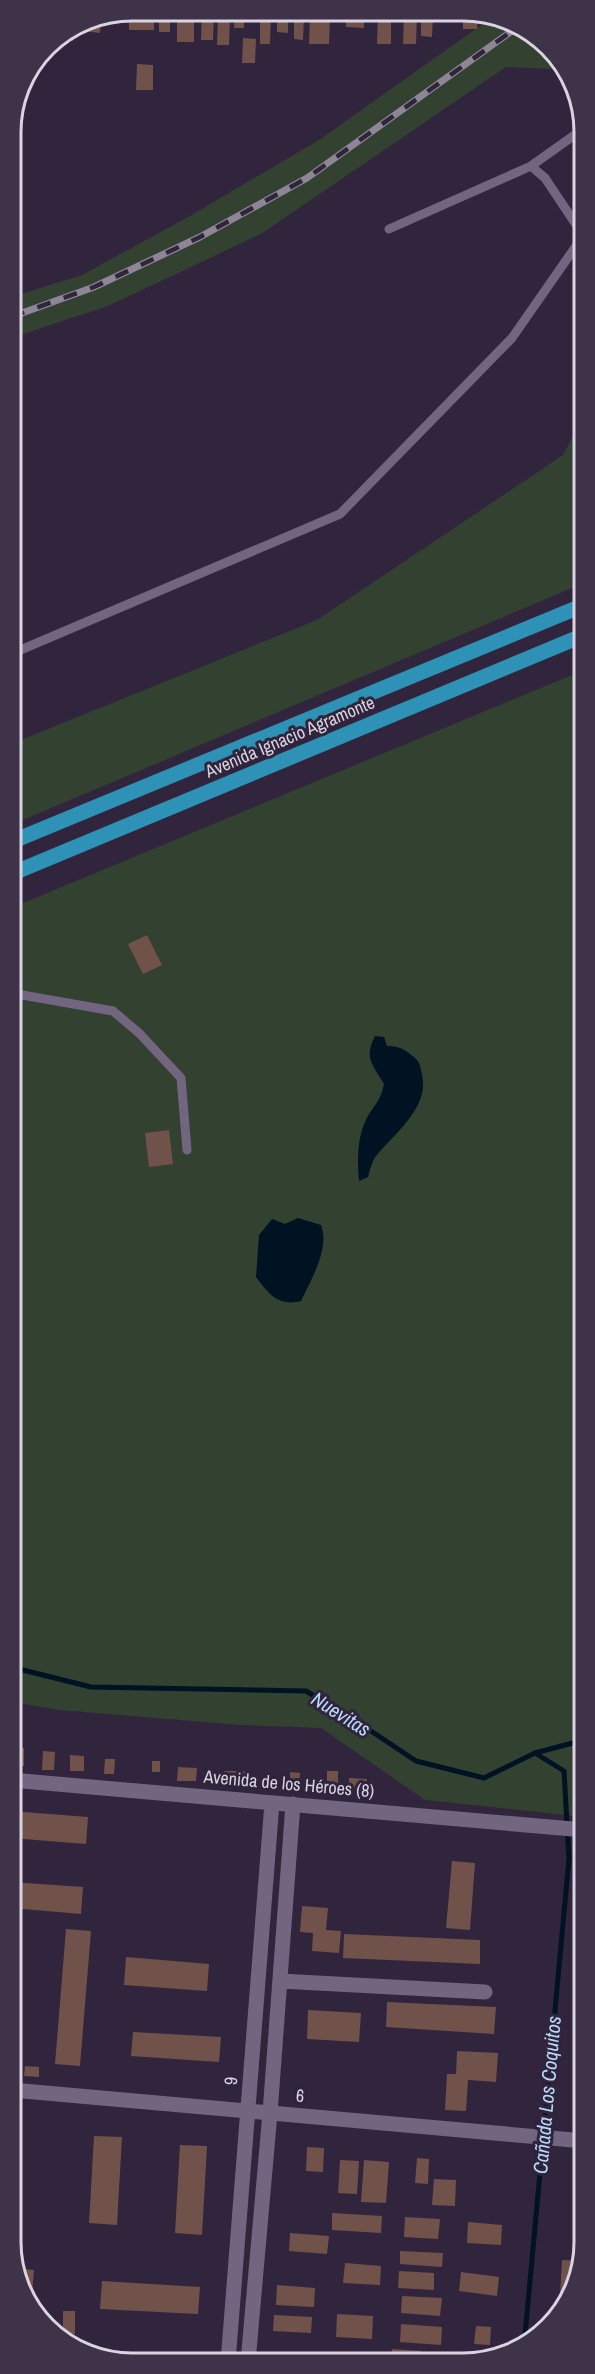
<svg xmlns="http://www.w3.org/2000/svg" width="595" height="2374" font-family="'Archivo Narrow',sans-serif">
<style>
.green{fill:#324130}
.water{fill:#011223}
.lines{fill:none;stroke-linecap:round;stroke-linejoin:round}
.stream{stroke:#011223;stroke-width:5}
.building{fill:#71524b}
.lane{stroke:#71657f;stroke-width:9}
.street{stroke:#71657f;stroke-width:15}
.primary{stroke:#2d92b5;stroke-width:15}
.rail-casing{stroke:#8e8598;stroke-width:7}
.rail{stroke:#30253c;stroke-width:4.5;stroke-dasharray:14;stroke-linecap:butt}
.labels{text-anchor:middle;stroke-width:6;stroke-linejoin:round;paint-order:stroke}
.street-label{font-size:18px;fill:#dad3e2;stroke:#30253c}
.water-label{font-size:20px;font-style:italic;fill:#b8dafc;stroke:#30253c}
.rim{fill:none;stroke:#dad3e2;stroke-width:3}
</style>
<rect width="100%" height="100%" fill="#30253c"/>
<path class="green" d="M494,16L549,46L562,73L554,69L506,67L261,234L108,306L11,338V297L82,275L188,217L319,140Z
M584,415V583L11,825V744L317,620L563,455Z
M584,670V1817L425,1800L321,1728L240,1725L60,1710L11,1702V908Z"/>
<path class="water" d="M375,1036L384,1037L387,1046C400,1046 406,1050 415,1058C420,1062 421,1069 422,1075C430,1107 394,1134 376,1156C372,1161 370,1170 368,1177L359,1181C357,1159 357,1134 369,1114C377,1102 381,1099 384,1084C372,1064 364,1058 375,1036Z
M298,1218L321,1225C330,1248 311,1280 301,1301C278,1307 268,1293 256,1277L259,1235L272,1219L285,1224Z"/>
<g class="lines">
<path class="stream" d="M11,1667L91,1687L306,1691L359,1723L416,1761L484,1778L535,1753L584,1740
M524,2346L569,1859L564,1771L535,1753"/>
</g>
<path class="building" d="M129,11H154V30H129Z
M159,11H170V32H159Z
M177,11H194V42H177Z
M202,11H214L213,40H201Z
M235,11H244V28H234Z
M260,11H271L270,44H260Z
M277,11L288,12V33L277,32Z
M346,12H364V28L346,27Z
M378,12H391V44H377Z
M404,12H417L416,44H403Z
M421,12L433,13L432,37L421,36Z
M463,13H478L477,29H463Z
M310,15H330L329,44H309Z
M218,16L230,17L229,45H217Z
M294,16H304L303,40L294,39Z
M101,17L100,33L84,31L85,20Z
M83,21L81,35L74,34L73,41L61,39L62,35Z
M243,38L256,39L255,63H242Z
M137,64L153,65V90H136Z
M147,935L162,965L143,974L128,944Z
M169,1130L173,1164L149,1167L145,1133Z
M13,1748H24V1766H13Z
M43,1751L55,1752L54,1770H42Z
M70,1755L84,1756V1771H70Z
M105,1759H115L114,1774H104Z
M152,1761H160V1772H152Z
M178,1767L197,1768L196,1781H177Z
M224,1771H245V1785H224Z
M327,1771H338V1787H327Z
M290,1772L300,1773L299,1787H290Z
M349,1778L367,1779V1792L349,1791Z
M11,1811L88,1817L86,1844L11,1838Z
M452,1861L475,1863L470,1930L446,1928Z
M11,1882L83,1887L81,1914L11,1908Z
M302,1906L328,1908L326,1930L341,1931L339,1953L312,1951L313,1933L300,1932Z
M66,1929L91,1931L80,2066L55,2064Z
M344,1934L480,1940V1964L343,1958Z
M126,1957L209,1964L207,1991L124,1985Z
M387,2002L496,2007L494,2034L386,2027Z
M308,2010L361,2013L359,2042L307,2039Z
M133,2032L221,2037L219,2062L131,2056Z
M457,2051L498,2053L496,2082L468,2080L466,2111L445,2110L447,2074H456Z
M25,2066L39,2067V2077L24,2076Z
M94,2136L122,2137L117,2225L89,2223Z
M180,2145L207,2146L202,2235L175,2233Z
M307,2147L324,2148L323,2172L306,2171Z
M417,2158L429,2159L428,2184L415,2183Z
M340,2160L359,2161L357,2194L338,2193Z
M364,2160L389,2162L386,2203L361,2202Z
M434,2179L456,2180L455,2206L432,2205Z
M332,2213L382,2216L381,2233L332,2230Z
M405,2217L440,2219L438,2239L404,2237Z
M468,2222L502,2225L501,2245L467,2243Z
M290,2233L329,2236L327,2254L289,2251Z
M400,2251L443,2253L442,2267L400,2264Z
M562,2260L580,2261L565,2296H560Z
M345,2263L381,2266L380,2285L343,2283Z
M23,2269L34,2270L32,2294H29L22,2280Z
M399,2271L434,2273V2290L398,2288Z
M461,2272L499,2277L497,2296L459,2291Z
M102,2281L200,2287L198,2314L100,2309Z
M277,2285L315,2288L314,2307L276,2305Z
M402,2296L442,2298L440,2316L401,2313Z
M63,2311H75V2334H63Z
M337,2314L373,2316L372,2339L336,2337Z
M274,2315L312,2317L311,2333L273,2331Z
M401,2324L442,2327L441,2345L400,2342Z
M476,2326L491,2327L490,2345L474,2344Z
M392,2349L421,2351L420,2362H391Z
M98,2356L155,2359V2361H108Z"/>
<g class="lines">
<path class="lane" d="M531,166L545,178L583,235
M389,229L531,166L583,129
M11,654L340,514L512,338L583,236
M11,993L113,1011L139,1033L181,1078L187,1150"/>
<path class="street" d="M11,1780L584,1830
M280,1981L485,1992
M12,2090L584,2141
M228,2362L272,1803
M248,2362L270,2113L293,1804"/>
<path class="primary" d="M11,842L584,605
M11,874L584,635"/>
<defs>
<path id="rail" d="M11,317L94,287L200,237L307,178L516,28"/>
</defs>
<use href="#rail" class="rail-casing"/>
<use href="#rail" class="rail"/>
</g>
<g class="labels">
<g class="street-label">
<text transform="translate(290 737) rotate(-23)" y="6">Avenida Ignacio Agramonte</text>
<text transform="translate(289 1784) rotate(5)" y="6">Avenida de los Héroes (8)</text>
<text transform="translate(231 2081) rotate(-86)" y="6">9</text>
<text transform="translate(300 2096) rotate(5)" y="6">6</text>
</g>
<g class="water-label">
<text transform="translate(341 1714) rotate(32)" y="7">Nuevitas</text>
<text transform="translate(547 2095) rotate(-85)" y="7">Cañada Los Coquitos</text>
</g>
</g>
<path d="M0 0H595V2374H0ZM132 21H463A111 111 0 0 1 574 132V2242A111 111 0 0 1 463 2353H132A111 111 0 0 1 21 2242V132A111 111 0 0 1 132 21Z" fill="#3e3349" fill-rule="evenodd"/>
<path class="rim" d="M132 21H463A111 111 0 0 1 574 132V2242A111 111 0 0 1 463 2353H132A111 111 0 0 1 21 2242V132A111 111 0 0 1 132 21Z"/>
</svg>
